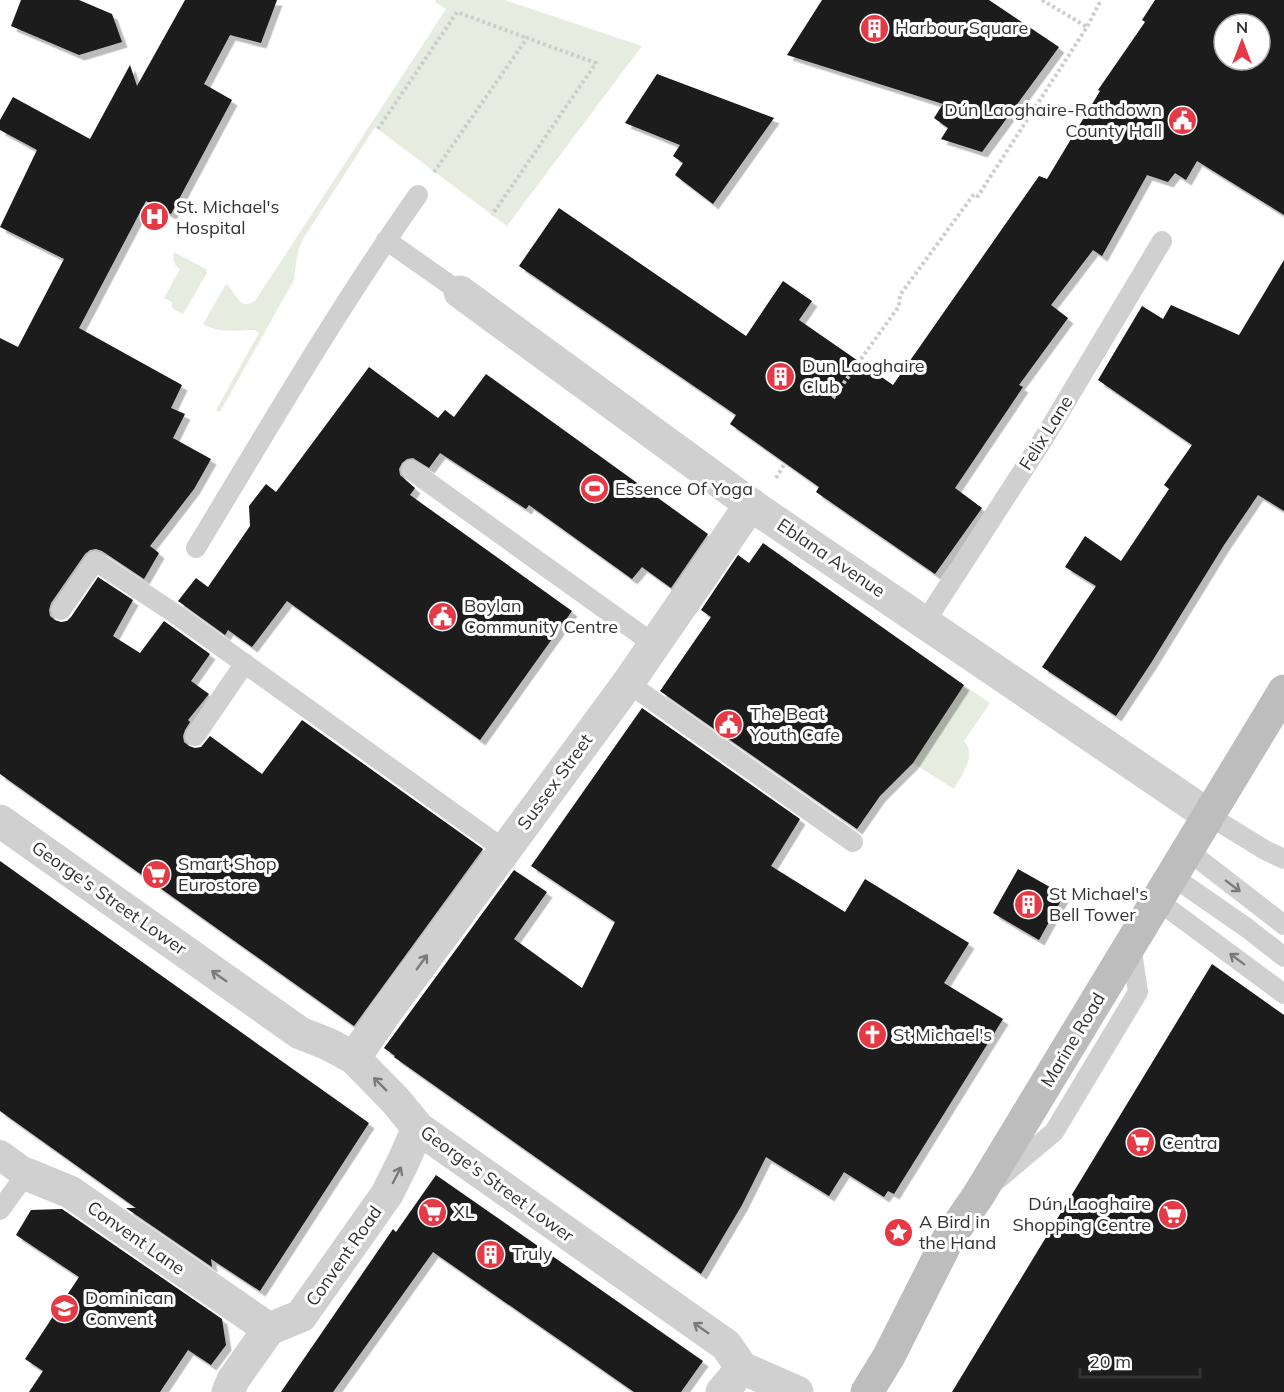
<svg xmlns="http://www.w3.org/2000/svg" width="1284" height="1392" font-family="Mulish,sans-serif">
<style>
.green{fill:#e6ecdf}
.building{fill:#1a1a1a;fill-rule:evenodd;filter:url(#shadow)}
.lines{fill:none;stroke-linecap:round;stroke-linejoin:round}
.path{stroke:#cdcdcd;stroke-width:4;stroke-dasharray:3 3;stroke-linecap:butt}
.service{stroke:#d0d0d0;stroke-width:20}
.pedestrian{stroke:#d0d0d0;stroke-width:30}
.minor{stroke:#d0d0d0;stroke-width:33}
.tertiary{stroke:#d0d0d0;stroke-width:33}
.secondary{stroke:#bdbdbd;stroke-width:33}
.oneway{stroke:#7a7a7a}
.labels{text-anchor:middle;stroke-width:6;stroke-linejoin:round;paint-order:stroke}
.poi-label{font-size:18px;fill:#333;stroke:#fff;text-anchor:start}
.street-label{font-size:18px;fill:#333;stroke:#fff}
</style>
<defs>
<filter id="shadow"><feDropShadow dx="5.5" dy="5.5" stdDeviation="0" flood-color="#0004"/></filter>
</defs>
<rect width="100%" height="100%" fill="#fff"/>
<path class="green" d="M436,0H504L642,46L507,226L375,127L303,239C296,252 296,265 294,280L220,412L216,410L259,333L255,330C236,330 220,334 203,324L226,284C237,292 238,312 255,301L446,9L435,2Z
M174,252L206,269L207,273L183,314L172,308V302L164,298L180,269C174,266 172,259 174,252Z
M964,685L990,703L964,741C977,756 962,774 954,789L913,763Z"/>
<path class="building" d="M21,0H79L112,14L122,42L79,55L11,26Z
M185,0H277L261,43L230,35L204,84L232,100L171,214L146,201L79,328L182,385L171,408L185,414L173,438L211,459L194,489L150,546L159,553L144,579L102,551L96,549L90,550L85,554L51,603L49,610L50,616L55,620L61,622L67,621L71,617L98,577L133,600L113,636L140,653L164,621L210,654L191,681L209,694L188,720L190,722L185,730L183,736L184,742L189,746L195,748L201,747L210,736L262,774L302,720L483,849L354,1026L0,774V338L18,347L64,259L0,227L37,150L0,130V120L13,97L90,139L130,65L137,86Z
M822,0H989L1059,47L982,152L941,139L948,128L934,118L943,104L787,55Z
M1155,0H1284V215L1197,161L1186,180L1175,173L1168,182L1147,175L1102,256L1093,250L1051,305L1068,318L1019,385L1023,387L955,488L982,508L935,574L816,492L819,487L730,424L736,415L519,266L559,208L746,336L783,281L812,301L799,320L893,385L1039,176L1047,179L1100,91L1098,90L1145,22L1142,20ZM1224,24H1260V60H1224Z
M657,74L774,118L713,204L675,175L683,163L673,156L680,145L625,123Z
M1284,260V511L1258,495L1224,545L1151,663L1116,716L1042,667L1096,586L1065,567L1085,536L1121,561L1169,489L1164,485L1192,445L1098,380L1142,306L1163,319L1171,305L1239,335Z
M369,367L438,418L445,410L454,417L486,374L708,534L671,588L642,567L632,579L529,505L526,509L440,453L429,468L413,458L407,459L402,463L399,469L400,475L415,488L410,495L572,611L480,740L287,601L252,647L228,630L225,635L178,601L196,578L208,587L250,526L249,506L266,484L276,492Z
M763,543L964,685L913,763L880,796L857,829L660,691L711,617L701,610L738,555L749,563Z
M642,708L800,819L771,866L845,912L865,879L969,943L944,983L1003,1019L894,1194L888,1191L884,1197L844,1172L829,1196L766,1157L742,1205L701,1274L394,1057L395,1056L384,1048L514,870L547,892L514,939L582,988L615,922L531,866Z
M0,861L369,1123L260,1291L211,1259L212,1267L126,1208H136L0,1111Z
M1018,869L1064,895L1039,940L993,913Z
M1212,964L1284,1015V1392H952Z
M436,1175L703,1361L681,1392H634L433,1252L333,1392H281L393,1229L396,1232Z
M62,1209L222,1319L226,1345L211,1365L188,1350L160,1392H29L43,1371L25,1359L79,1277L16,1235L31,1210Z"/>
<g class="lines">
<path class="path" d="M1042,0L1087,27
M378,129L457,12L527,38
M434,172L527,38L596,63L492,215
M833,398L899,306L900,295L974,194L978,196L1087,27L1101,0
M776,478L785,463"/>
<path class="service" d="M386,240L460,292
M411,470L655,645
M196,548C268,429 338,308 418,195
M61,610L95,561L174,613L505,850
M925,622L1044,438L1162,241
M628,683L853,842
M195,736L245,663
M1208,815L1265,850L1284,859
M1187,850L1284,925
M1172,876L1247,928L1284,957
M1157,900L1284,994
M997,1180L1054,1132L1138,992L1131,945
M0,1210L26,1174"/>
<path class="pedestrian" d="M0,1155L26,1174"/>
<path class="minor" d="M460,292L757,509L1208,815
M354,1058L388,1009L628,683L751,504
M26,1174L70,1192L269,1329
M228,1392L233,1380L269,1329L301,1316L387,1194L404,1160L418,1128
M722,1392L742,1368"/>
<path class="tertiary" d="M0,821L300,1033L328,1044L354,1058L396,1101L418,1128L726,1345L742,1368L797,1392"/>
<path class="secondary" d="M867,1392L889,1356L947,1241L978,1196L1284,691"/>
</g>
<defs><path id="oneway-shaft" d="M-6 0H5M1.5-3L5.5 0L1.5 3" fill="none" stroke-width="1.6" stroke-linecap="round" stroke-linejoin="round" transform="scale(1.5)"/></defs>
<g class="oneway">
<use href="#oneway-shaft" transform="translate(1233 886) rotate(37)"/>
<use href="#oneway-shaft" transform="translate(1237 959) rotate(-143)"/>
<use href="#oneway-shaft" transform="translate(422 962) rotate(-54)"/>
<use href="#oneway-shaft" transform="translate(219 976) rotate(-145)"/>
<use href="#oneway-shaft" transform="translate(380 1084) rotate(-135)"/>
<use href="#oneway-shaft" transform="translate(397 1175) rotate(-63)"/>
<use href="#oneway-shaft" transform="translate(701 1328) rotate(-145)"/>
</g>
<defs>
<symbol id="building-disc" viewBox="-11 -11 22 22"><circle r="9.5" fill="#e63946" stroke="#fff"/><path d="M-4-6H4V6H1V3H-1V6H-4ZM-2.5-4.3h1.7v1.8h-1.7ZM.8-4.3h1.7v1.8H.8ZM-2.5-1h1.7V.8h-1.7ZM.8-1h1.7V.8H.8Z" fill="#fff"/></symbol>
<symbol id="civic-disc" viewBox="-11 -11 22 22"><circle r="9.5" fill="#e63946" stroke="#fff"/><path d="M-.6-6.5H3V-4.5H.6V-3L4-1V1h2V6H-6V1h2V-1L-.6-3ZM-1.2 2.5V6h2.4V2.5Z" fill="#fff"/></symbol>
<symbol id="hospital-disc" viewBox="-11 -11 22 22"><circle r="9.5" fill="#e63946" stroke="#fff"/><path d="M-5-5h3v3.5h4V-5h3V5h-3V1.5h-4V5h-3Z" fill="#fff"/></symbol>
<symbol id="stadium-disc" viewBox="-11 -11 22 22"><circle r="9.5" fill="#e63946" stroke="#fff"/><path d="M0-5a6.5 5 0 1 0 0 10a6.5 5 0 1 0 0-10ZM-3.5-1.8h7v3.6h-7Z" fill="#fff"/></symbol>
<symbol id="supermarket-disc" viewBox="-11 -11 22 22"><circle r="9.5" fill="#e63946" stroke="#fff"/><path d="M-6-5.5h2.5l.6 2H6L4.5 2H-2.5L-4.4-4H-6ZM-1.5 3.2a1.3 1.3 0 1 0 .1 0ZM3 3.2a1.3 1.3 0 1 0 .1 0Z" fill="#fff"/></symbol>
<symbol id="church-disc" viewBox="-11 -11 22 22"><circle r="9.5" fill="#e63946" stroke="#fff"/><path d="M-1.2-6h2.4v3.5h3.3v2.4h-3.3V6h-2.4V-.1h-3.3v-2.4h3.3Z" fill="#fff"/></symbol>
<symbol id="sight-disc" viewBox="-11 -11 22 22"><circle r="9.5" fill="#e63946" stroke="#fff"/><path d="M0-6L1.8-2.2L6-1.7L2.9 1.2L3.7 5.4L0 3.3L-3.7 5.4L-2.9 1.2L-6-1.7L-1.8-2.2Z" fill="#fff"/></symbol>
<symbol id="school-disc" viewBox="-11 -11 22 22"><circle r="9.5" fill="#e63946" stroke="#fff"/><path d="M0-5L7-2L0 1L-7-2ZM-4 1L0 2.5L4 1V4Q0 6-4 4Z" fill="#fff"/></symbol>
</defs>
<g fill-rule="evenodd">
<use href="#building-disc" x="858" y="12" width="33" height="33"/>
<use href="#civic-disc" x="1166" y="104" width="33" height="33"/>
<use href="#hospital-disc" x="138" y="200" width="33" height="33"/>
<use href="#building-disc" x="764" y="360" width="33" height="33"/>
<use href="#stadium-disc" x="578" y="472" width="33" height="33"/>
<use href="#civic-disc" x="426" y="600" width="33" height="33"/>
<use href="#civic-disc" x="712" y="708" width="33" height="33"/>
<use href="#supermarket-disc" x="140" y="858" width="33" height="33"/>
<use href="#building-disc" x="1012" y="888" width="33" height="33"/>
<use href="#church-disc" x="856" y="1018" width="33" height="33"/>
<use href="#supermarket-disc" x="1124" y="1126" width="33" height="33"/>
<use href="#supermarket-disc" x="416" y="1196" width="33" height="33"/>
<use href="#supermarket-disc" x="1156" y="1198" width="33" height="33"/>
<use href="#sight-disc" x="882" y="1216" width="33" height="33"/>
<use href="#building-disc" x="474" y="1238" width="33" height="33"/>
<use href="#school-disc" x="48" y="1292" width="33" height="33"/>
</g>
<g class="labels">
<g class="poi-label">
<text x="895" y="34">Harbour Square</text>
<text x="1162" y="116" text-anchor="end">Dún Laoghaire-Rathdown<tspan x="1162" dy="21">County Hall</tspan></text>
<text x="176" y="213">St. Michael's<tspan x="176" dy="21">Hospital</tspan></text>
<text x="802" y="372">Dun Laoghaire<tspan x="802" dy="21">Club</tspan></text>
<text x="615" y="495">Essence Of Yoga</text>
<text x="464" y="612">Boylan<tspan x="464" dy="21">Community Centre</tspan></text>
<text x="750" y="720">The Beat<tspan x="750" dy="21">Youth Cafe</tspan></text>
<text x="178" y="870">Smart Shop<tspan x="178" dy="21">Eurostore</tspan></text>
<text x="1049" y="900">St Michael's<tspan x="1049" dy="21">Bell Tower</tspan></text>
<text x="893" y="1041">St Michael's</text>
<text x="1162" y="1149">Centra</text>
<text x="1151" y="1210" text-anchor="end">Dún Laoghaire<tspan x="1151" dy="21">Shopping Centre</tspan></text>
<text x="453" y="1218">XL</text>
<text x="919" y="1228">A Bird in<tspan x="919" dy="21">the Hand</tspan></text>
<text x="512" y="1260">Truly</text>
<text x="85" y="1304">Dominican<tspan x="85" dy="21">Convent</tspan></text>
</g>
<g class="street-label">
<text transform="translate(1046 433) rotate(-58)" y="6">Felix Lane</text>
<text transform="translate(831 558) rotate(34)" y="6">Eblana Avenue</text>
<text transform="translate(555 782) rotate(-54)" y="6">Sussex Street</text>
<text transform="translate(109 898) rotate(35)" y="6">George's Street Lower</text>
<text transform="translate(1073 1040) rotate(-59)" y="6">Marine Road</text>
<text transform="translate(497 1184) rotate(36)" y="6">George's Street Lower</text>
<text transform="translate(136 1238) rotate(35)" y="6">Convent Lane</text>
<text transform="translate(344 1256) rotate(-55)" y="6">Convent Road</text>
</g>
</g>
<g transform="translate(1242 42)"><circle r="28" fill="#ffffff" stroke="#adadad" stroke-width="1.5"/>
<path d="M0-4.5L10 22L0 15L-10 22Z" fill="#e63946"/>
<text y="-9" font-size="16" font-weight="bold" text-anchor="middle" fill="#333333">N</text>
</g>
<path d="M1080 1368v9h120v-9" fill="none" stroke="#333333" stroke-width="3"/>
<text x="1089" y="1368" font-size="18" fill="#333333" stroke="#ffffff" stroke-width="4.5" paint-order="stroke">20 m</text>
</svg>
